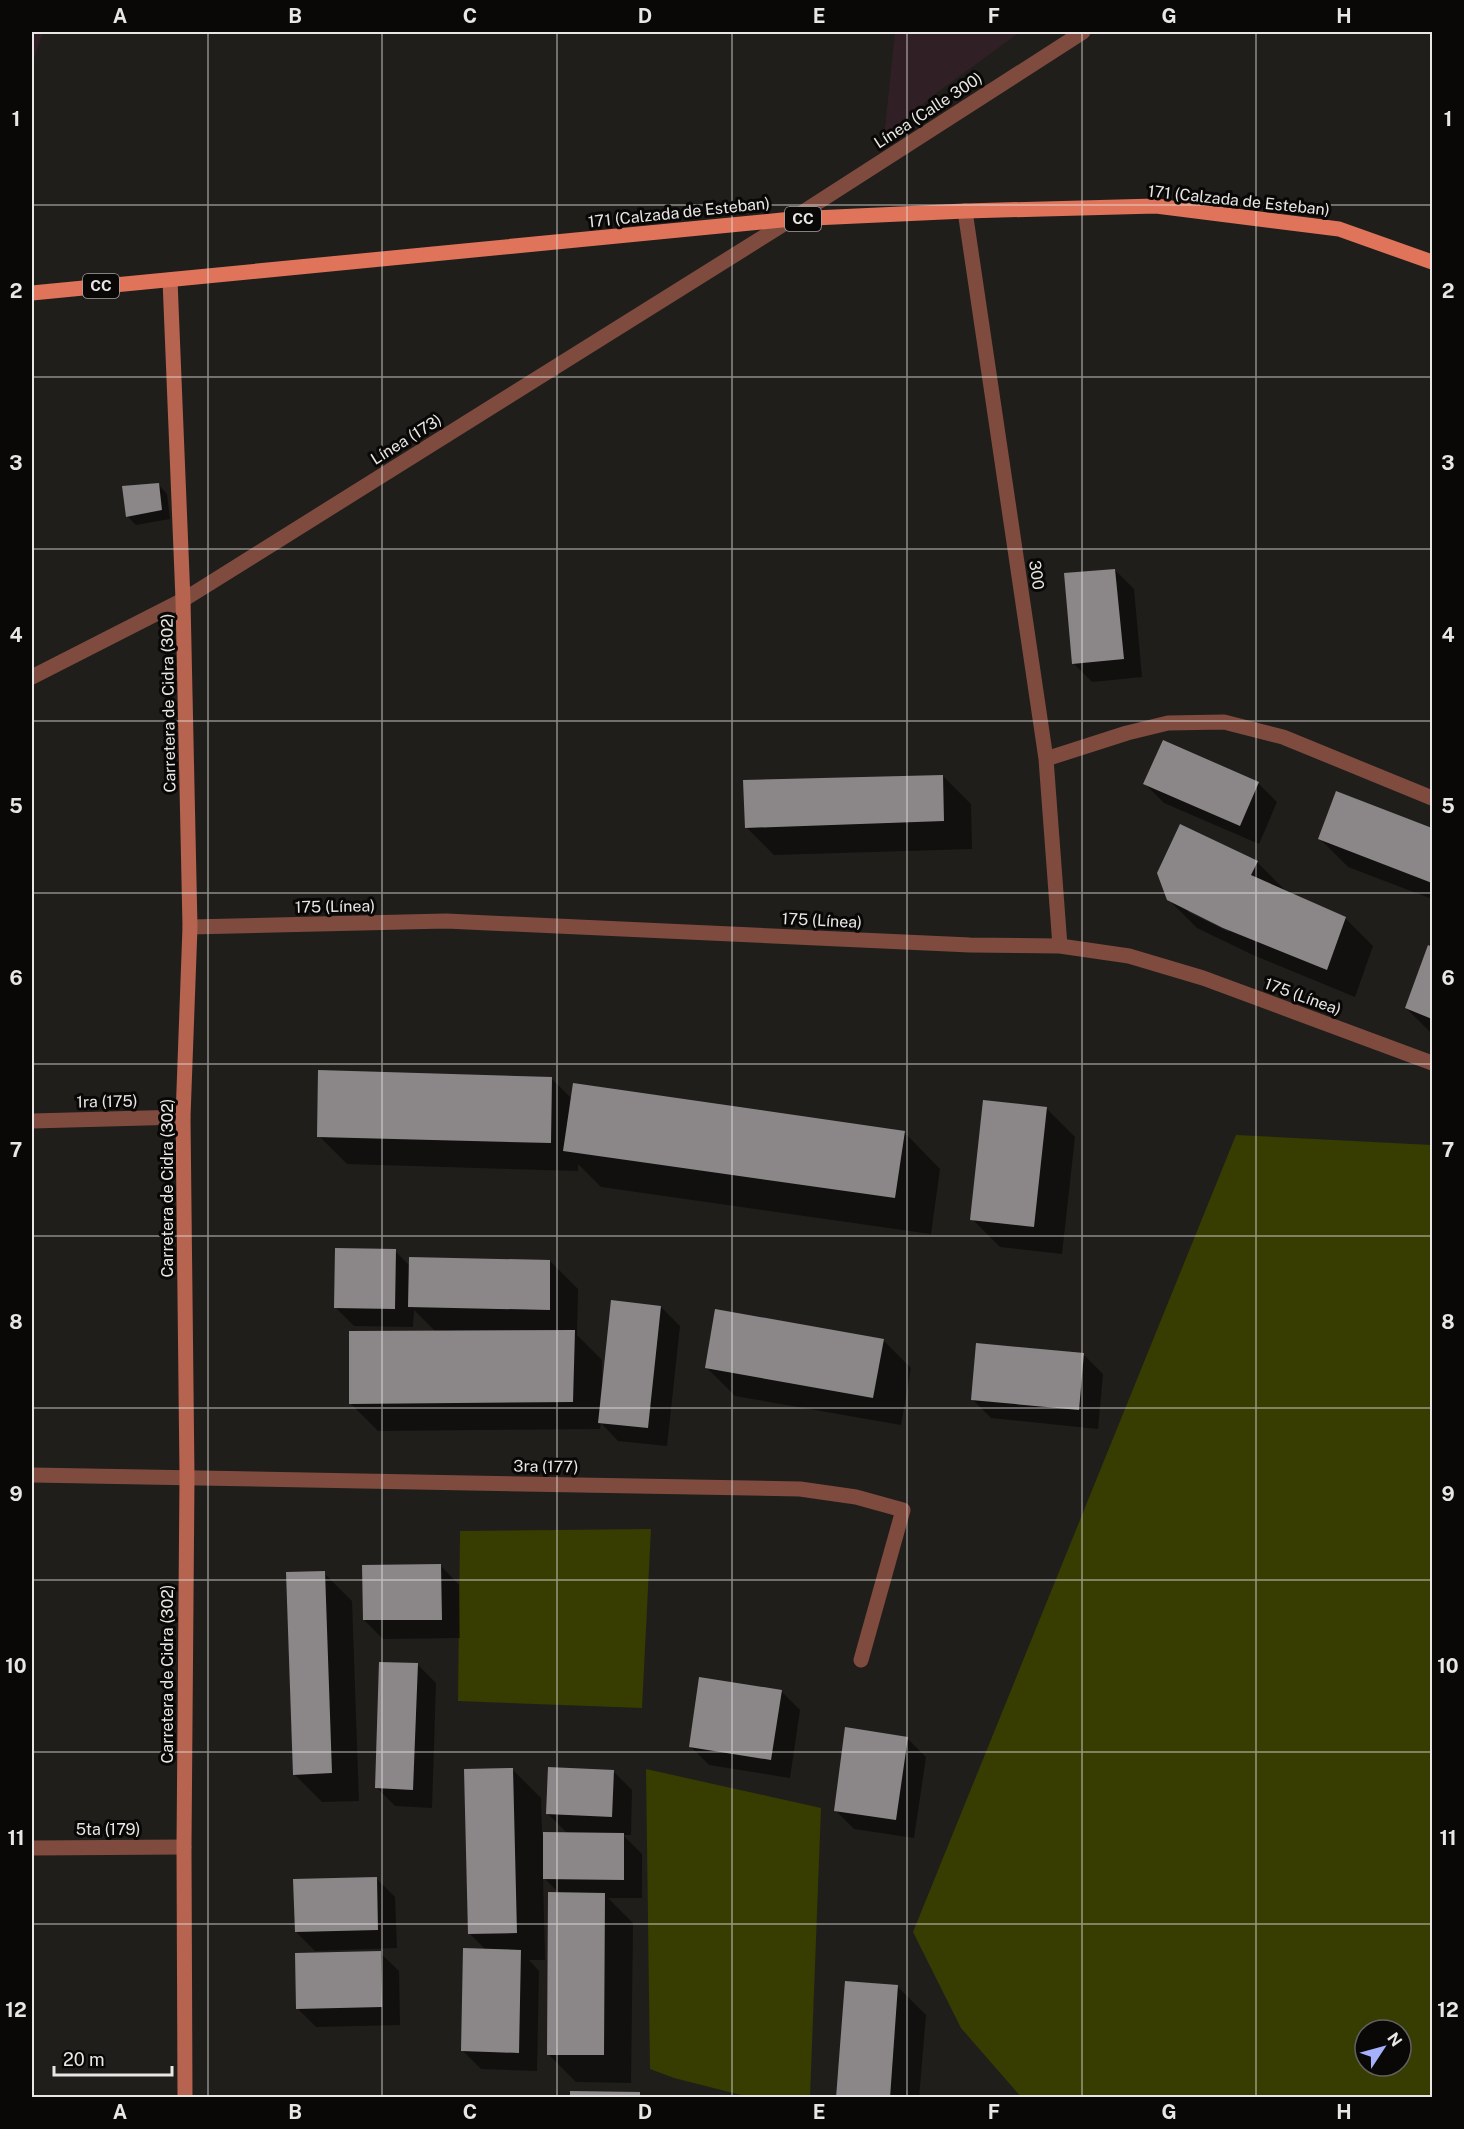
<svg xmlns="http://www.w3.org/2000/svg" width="1464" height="2129" font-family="'Public Sans',sans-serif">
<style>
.industrial{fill:#311f26}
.green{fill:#373c01;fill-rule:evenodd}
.shadow{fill:#0007;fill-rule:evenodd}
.building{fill:#8b8789}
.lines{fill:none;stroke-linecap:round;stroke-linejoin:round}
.minor{stroke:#7f4b3f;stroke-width:15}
.secondary{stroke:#b6634f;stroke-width:15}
.primary{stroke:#e0745b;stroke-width:15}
.grid{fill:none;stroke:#e8e7e5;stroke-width:1.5;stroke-opacity:0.55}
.labels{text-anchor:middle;stroke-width:6;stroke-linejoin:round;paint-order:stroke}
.shield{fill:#090807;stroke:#a5a4a2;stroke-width:1.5}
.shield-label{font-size:15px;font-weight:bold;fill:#e8e7e5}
.street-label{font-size:16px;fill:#e8e7e5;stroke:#090807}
.neatline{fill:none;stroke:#e8e7e5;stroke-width:2}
.grid-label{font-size:20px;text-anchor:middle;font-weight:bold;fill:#e8e7e5}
</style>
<rect width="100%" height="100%" fill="#201e1b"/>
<path class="industrial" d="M32,32H43L32,65Z
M895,32H1020L931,97L884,138Z"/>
<path class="green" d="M1236,1135L1432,1145V2097H1021L961,2028L913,1932ZM1365,2030H1401V2066H1365Z
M651,1529L642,1708L458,1701L460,1531Z
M646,1769L821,1808L810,2097H749L674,2078L650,2069Z"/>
<path class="shadow" d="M158,484L167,494L170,519L136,525L127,516Z
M1115,570L1134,589L1142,677L1092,682L1073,663Z
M943,776L971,804L972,849L774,855L746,827Z
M1258,783L1277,802L1259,844L1164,803L1145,784Z
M1337,793L1432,830V899L1348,867L1320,839Z
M1257,862L1285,890L1345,918L1373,946L1355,997L1253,955L1197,928L1169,900ZM1188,909L1230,930L1229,932L1188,912Z
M1429,947L1432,949V1034L1406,1008Z
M552,1079L572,1099L904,1132L940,1169L931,1234L601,1187L578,1164V1171L347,1164L319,1136Z
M1047,1109L1075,1137L1062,1254L1000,1247L972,1219Z
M395,1251L410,1266L550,1261L578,1289L577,1335L602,1360V1381H604L661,1307L680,1326L667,1446L618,1441L601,1423L600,1429L378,1431L350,1403L436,1332L414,1310L413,1327L354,1326L335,1307Z
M883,1340L911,1368L901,1425L735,1396L707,1368Z
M1084,1355L1103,1374L1098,1429L991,1418L972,1399Z
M441,1566L459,1585L460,1638L383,1639L364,1620Z
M324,1573L352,1601L359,1801L322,1802L294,1774Z
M417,1664L436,1683L432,1808L395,1806L376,1787Z
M781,1691L800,1710L790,1778L709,1765L690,1746Z
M907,1738L926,1757L914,1838L854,1829L835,1810Z
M513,1770L541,1798L542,1834H568L548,1814L613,1771L632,1790L631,1835H623L642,1854V1898H608L633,1923L631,2083L576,2082L548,2054L560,1894L543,1877L545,1960H529L539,1971L537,2071L481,2069L462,2050L486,1950L469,1933Z
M376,1878L395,1897L397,1948L315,1951L296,1932Z
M380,1953L399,1971L400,2025L316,2027L297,2008Z
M898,1987L926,2015L919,2098H837Z"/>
<path class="building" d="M159,483L162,510L126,517L122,486Z
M1115,569L1124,659L1072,664L1064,573Z
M1163,740L1259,782L1240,826L1143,784Z
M943,775L944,821L745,828L743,780Z
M1336,791L1432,828V883L1318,839Z
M1180,824L1258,861L1251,875L1346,917L1327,970L1223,928L1167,900L1157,873Z
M1428,945L1432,947V1019L1405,1008Z
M318,1070L552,1077L551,1143L317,1137Z
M573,1083L905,1131L895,1198L563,1151Z
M983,1100L1047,1107L1034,1227L970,1220Z
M335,1248L396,1249L395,1309L334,1308Z
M409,1257L550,1260V1310L408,1307Z
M611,1300L661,1306L648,1428L598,1423Z
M715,1309L884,1339L873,1398L705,1368Z
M575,1330L573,1402L349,1404V1331Z
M976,1343L1084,1353L1079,1410L971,1400Z
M441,1564L442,1620H363L362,1565Z
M325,1571L332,1773L293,1775L286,1572Z
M379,1662L418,1663L413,1790L375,1788Z
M699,1677L782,1690L771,1760L689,1747Z
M845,1727L908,1737L896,1820L834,1811Z
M548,1767L614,1770L612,1817L546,1814Z
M513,1768L517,1933L468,1934L464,1769Z
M543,1832L624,1833V1880L543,1879Z
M377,1877L378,1930L295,1932L293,1879Z
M548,1892L605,1893L604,2055H547Z
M463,1948L521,1950L519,2053L461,2051Z
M381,1951L382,2007L296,2009L295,1953Z
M845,1981L898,1985L890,2098H836Z
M570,2091L640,2092V2098H570Z"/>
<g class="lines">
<path class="minor" d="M965,211L1046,759L1060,946
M32,677L183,600L792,219L1083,32
M1046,759L1127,733L1168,723L1224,722L1283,737L1432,798
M190,927L446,921L970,945L1060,946L1129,956L1203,978L1432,1063
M32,1121L183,1117
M32,1475L800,1489L856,1497L903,1510L861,1660
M32,1848L184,1847"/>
<path class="secondary" d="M170,280L183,600L190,927L183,1117L187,1476L184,1847L185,2098"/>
<path class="primary" d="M32,293L792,219L965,211L1156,206L1339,229L1432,262"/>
</g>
<path class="grid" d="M208,32V2098M382,32V2098M557,32V2098M732,32V2098M907,32V2098M1082,32V2098M1256,32V2098M32,205H1432M32,377H1432M32,549H1432M32,721H1432M32,893H1432M32,1064H1432M32,1236H1432M32,1408H1432M32,1580H1432M32,1752H1432M32,1924H1432"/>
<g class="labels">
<g class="shield">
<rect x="785" y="207" width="36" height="24" rx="4.5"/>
<rect x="83" y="274" width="36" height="24" rx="4.5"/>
</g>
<g class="shield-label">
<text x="803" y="224">CC</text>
<text x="101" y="291">CC</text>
</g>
<g class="street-label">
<text transform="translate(928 110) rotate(-33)" y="6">Línea (Calle 300)</text>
<text transform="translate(1239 200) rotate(6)" y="6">171 (Calzada de Esteban)</text>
<text transform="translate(679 212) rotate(-6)" y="6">171 (Calzada de Esteban)</text>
<text transform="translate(406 439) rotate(-32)" y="6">Línea (173)</text>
<text transform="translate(1037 575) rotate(82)" y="6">300</text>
<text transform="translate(168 703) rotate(-91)" y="6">Carretera de Cidra (302)</text>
<text transform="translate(335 906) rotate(-1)" y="6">175 (Línea)</text>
<text transform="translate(822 920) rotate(3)" y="6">175 (Línea)</text>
<text transform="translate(1303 996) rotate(20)" y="6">175 (Línea)</text>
<text transform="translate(107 1101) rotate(-1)" y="6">1ra (175)</text>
<text transform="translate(167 1188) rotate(-90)" y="6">Carretera de Cidra (302)</text>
<text transform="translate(546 1466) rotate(1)" y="6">3ra (177)</text>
<text transform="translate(167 1674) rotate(-90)" y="6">Carretera de Cidra (302)</text>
<text x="108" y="1835">5ta (179)</text>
</g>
</g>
<rect width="1464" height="2129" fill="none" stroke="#090807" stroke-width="66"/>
<g transform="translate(1383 2048) rotate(54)"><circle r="28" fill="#090807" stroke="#626160" stroke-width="1.5"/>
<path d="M0-4.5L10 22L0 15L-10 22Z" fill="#a6b1fc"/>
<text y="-9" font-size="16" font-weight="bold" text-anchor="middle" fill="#e8e7e5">N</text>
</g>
<path d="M54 2066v9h118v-9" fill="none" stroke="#e8e7e5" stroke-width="3"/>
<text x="63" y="2066" font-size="18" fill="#e8e7e5" stroke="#090807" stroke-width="4.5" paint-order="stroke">20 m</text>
<rect x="33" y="33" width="1398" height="2063" class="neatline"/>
<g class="grid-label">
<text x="120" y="23">A</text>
<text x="295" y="23">B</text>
<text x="470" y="23">C</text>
<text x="645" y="23">D</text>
<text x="819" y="23">E</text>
<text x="994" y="23">F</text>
<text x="1169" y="23">G</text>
<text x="1344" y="23">H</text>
<text x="16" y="126">1</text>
<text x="1448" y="126">1</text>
<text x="16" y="298">2</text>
<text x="1448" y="298">2</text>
<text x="16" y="470">3</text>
<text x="1448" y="470">3</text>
<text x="16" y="642">4</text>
<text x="1448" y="642">4</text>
<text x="16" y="813">5</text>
<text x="1448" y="813">5</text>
<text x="16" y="985">6</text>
<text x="1448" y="985">6</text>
<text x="16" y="1157">7</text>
<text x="1448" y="1157">7</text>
<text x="16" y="1329">8</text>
<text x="1448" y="1329">8</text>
<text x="16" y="1501">9</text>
<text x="1448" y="1501">9</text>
<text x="16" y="1673">10</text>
<text x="1448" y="1673">10</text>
<text x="16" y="1845">11</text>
<text x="1448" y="1845">11</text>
<text x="16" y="2017">12</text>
<text x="1448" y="2017">12</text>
<text x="120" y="2119">A</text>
<text x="295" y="2119">B</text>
<text x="470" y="2119">C</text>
<text x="645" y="2119">D</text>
<text x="819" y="2119">E</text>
<text x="994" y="2119">F</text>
<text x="1169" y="2119">G</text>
<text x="1344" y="2119">H</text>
</g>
</svg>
